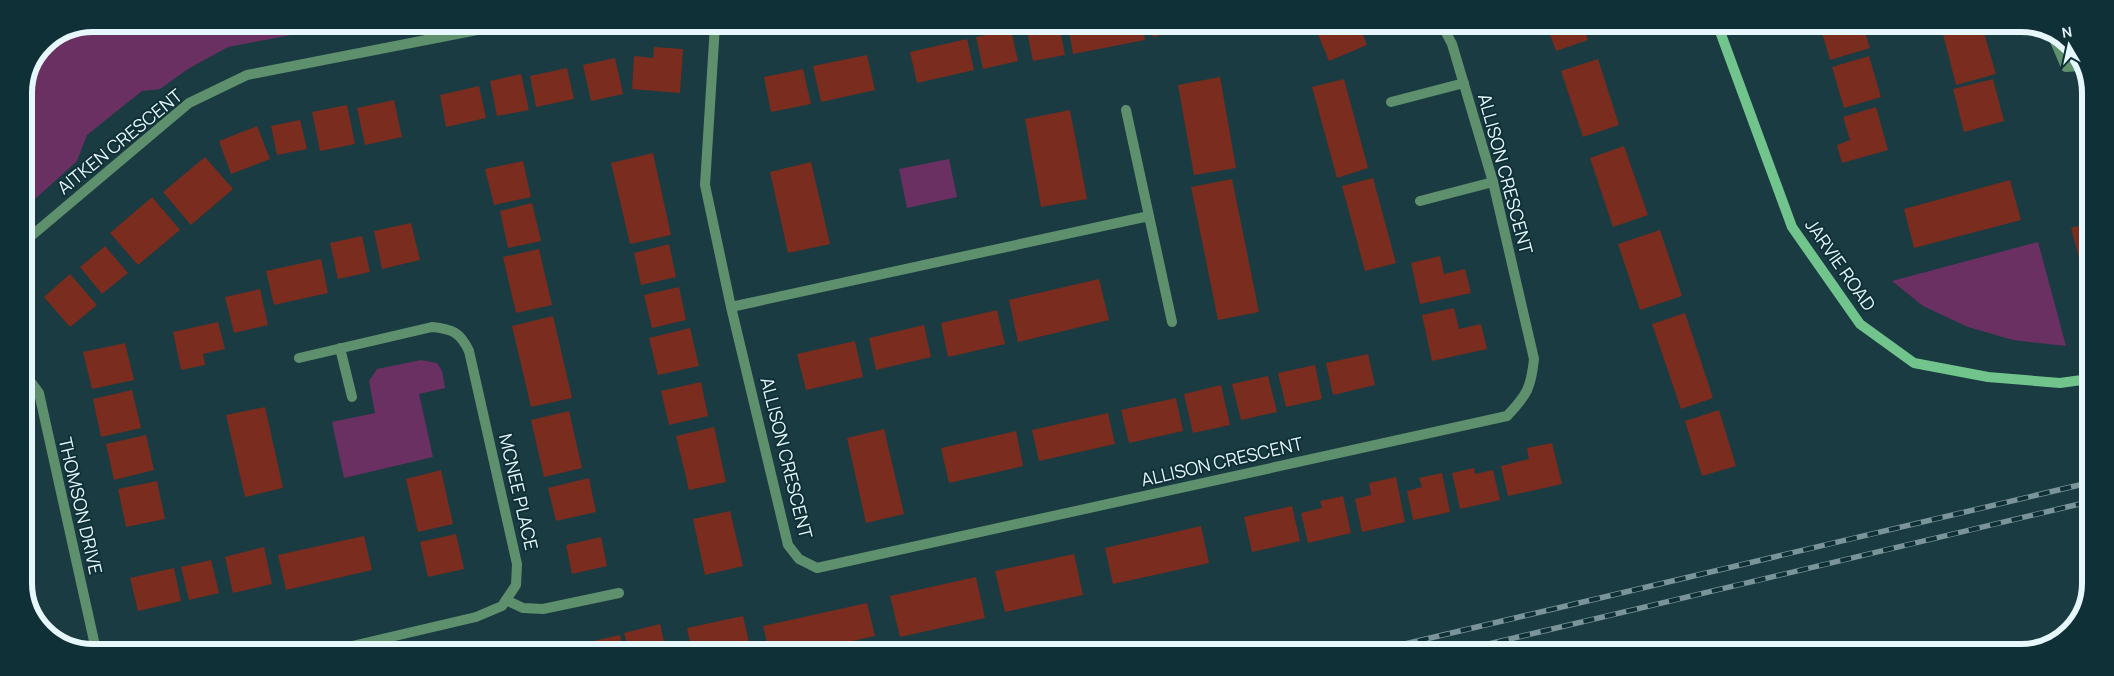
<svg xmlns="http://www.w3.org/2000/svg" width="2114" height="676" font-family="Manrope,sans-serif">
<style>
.green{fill:#6a3062}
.building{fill:#7a2c1e}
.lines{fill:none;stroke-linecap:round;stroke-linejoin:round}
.lane{stroke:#5e906d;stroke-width:10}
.street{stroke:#5e906d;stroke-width:10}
.secondary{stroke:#71c48b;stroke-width:10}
.rail-casing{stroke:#7a9499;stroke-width:5.5}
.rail{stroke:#0f3037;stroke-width:4;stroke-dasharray:11;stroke-linecap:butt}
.labels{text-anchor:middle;stroke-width:4;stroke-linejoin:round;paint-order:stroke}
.street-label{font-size:18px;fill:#e6f8fc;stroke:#0f3037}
.rim{fill:none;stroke:#e6f8fc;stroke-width:6}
</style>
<rect width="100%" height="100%" fill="#1a3b41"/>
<path class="green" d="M94,24H350L228,47L188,69L160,89L142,91L87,135L77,161L24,209V93L44,44Z
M949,159L957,197L907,208L899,169Z
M2038,242L2066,346L2013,340L1968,327L1923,306L1892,281Z
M421,360L437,363L442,371L445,388L419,394L433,457L344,478L332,422L375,413L369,381L377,369Z"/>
<path class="building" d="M1035,25H1059L1065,55L1033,61L1026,27Z
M1068,25H1142L1145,40L1073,54Z
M1150,25H1182L1183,30L1153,37Z
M1195,25H1209V26L1197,29Z
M1253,25H1265L1256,30Z
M1314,25H1359L1367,45L1329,61Z
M1547,26H1583L1588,40L1556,51Z
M1820,26H1863L1870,48L1830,60Z
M1955,26H1982L1996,74L1956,85L1942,30Z
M1011,30L1018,61L983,69L976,37Z
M967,39L974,70L917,83L910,52Z
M654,47L683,49L680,93L632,89L634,56L653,58Z
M867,55L875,90L821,102L813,66Z
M1869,56L1881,97L1844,108L1832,67Z
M615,58L623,94L591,101L583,65Z
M1598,59L1619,125L1583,137L1561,71Z
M567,68L574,99L536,107L530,76Z
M803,69L811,104L771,112L764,77Z
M521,74L529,110L497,116L490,81Z
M1220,77L1236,168L1194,175L1178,85Z
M1344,79L1368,168L1337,178L1312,87Z
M1993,79L2004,121L1964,132L1953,89Z
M479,86L486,118L446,127L440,95Z
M394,100L402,137L365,145L357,108Z
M347,105L355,144L320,151L312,112Z
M1876,107L1888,150L1842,163L1837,145L1850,140L1843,117Z
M1070,110L1087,199L1041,207L1025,119Z
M300,120L307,149L277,155L271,126Z
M257,126L270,159L231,174L219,141Z
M1624,146L1648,215L1613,227L1590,158Z
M653,153L671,235L630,244L611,163Z
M205,157L233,189L191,225L163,192Z
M523,161L531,197L494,205L485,169Z
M811,162L830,244L788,253L770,172Z
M1373,178L1396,263L1365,271L1342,186Z
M1232,179L1259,312L1218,320L1191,187Z
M2010,180L2021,220L1914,248L1904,209Z
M152,197L180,230L138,265L110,233Z
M532,203L541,241L508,248L500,211Z
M411,223L420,260L382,269L374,231Z
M2089,223V295L2071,228Z
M1660,230L1682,296L1640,310L1618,244Z
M362,236L370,272L338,279L330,243Z
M669,244L676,277L641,285L634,253Z
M105,246L128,273L102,294L80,267Z
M539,249L552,305L516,313L503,257Z
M1440,256L1444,274L1465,269L1471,293L1420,304L1411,263Z
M321,259L328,293L274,305L266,271Z
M70,274L97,305L70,327L44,297Z
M1099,279L1109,320L1018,342L1009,300Z
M679,287L686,320L652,328L644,295Z
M260,289L268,325L234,333L225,297Z
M1454,308L1459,329L1481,324L1487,349L1432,361L1422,315Z
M997,310L1005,344L948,357L941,323Z
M1685,313L1713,398L1681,409L1652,324Z
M553,316L572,398L531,407L512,326Z
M218,322L225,349L203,354L205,365L181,370L173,332Z
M924,325L931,357L876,370L869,338Z
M690,328L699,366L658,375L649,338Z
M855,341L863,377L806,390L797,354Z
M125,343L134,380L92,389L83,352Z
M1368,354L1375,385L1333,395L1326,363Z
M1315,365L1322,399L1286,407L1278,373Z
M1268,376L1277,412L1241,420L1232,384Z
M701,382L708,416L669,425L661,391Z
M1221,385L1230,425L1193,433L1184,394Z
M132,390L141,428L101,437L93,399Z
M1176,398L1183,431L1129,443L1121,410Z
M265,407L283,488L245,497L226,415Z
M1719,410L1736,466L1702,476L1685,421Z
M569,411L582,468L544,477L531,420Z
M1108,413L1115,444L1039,461L1032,430Z
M714,427L726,482L689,490L676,436Z
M884,429L904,514L866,523L847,438Z
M1016,431L1023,466L949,483L941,448Z
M146,435L154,470L114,480L106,444Z
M1552,443L1562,484L1508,496L1501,466L1529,459L1527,448Z
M1474,468L1475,474L1493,470L1500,500L1460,509L1452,473Z
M441,470L453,524L418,532L406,479Z
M1442,473L1450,512L1413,520L1407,491L1422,487L1419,478Z
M1396,477L1405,522L1362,532L1355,499L1371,495L1369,483Z
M589,478L596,512L556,521L548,488Z
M157,481L165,519L126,527L118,489Z
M1343,496L1351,533L1308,543L1301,513L1322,508L1320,501Z
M1292,506L1300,541L1252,552L1244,517Z
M730,511L743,566L705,575L693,519Z
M1201,526L1209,563L1113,584L1105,548Z
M456,534L464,569L428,577L420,542Z
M364,536L372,570L286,590L278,555Z
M601,537L607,566L572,574L566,545Z
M264,547L272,584L233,593L225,557Z
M1074,554L1083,595L1005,612L995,571Z
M211,560L219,593L189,600L181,567Z
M174,568L181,601L138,611L130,578Z
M976,577L985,618L900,637L890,596Z
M867,603L875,636L808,651H769L763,626Z
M743,616L751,651H692L687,628Z
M660,624L666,651L629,650L624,633Z
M620,635L623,650H586L584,643Z
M576,644L577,650H550Z"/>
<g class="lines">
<path class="lane" d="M1391,102L1464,83
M1420,201L1493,182
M506,600L523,608L543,609L619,593"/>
<path class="street" d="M715,25L705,185L731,307L788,545L799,559L817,568L1507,416C1527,395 1531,388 1534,359L1493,182L1452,44L1442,25
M2052,34L2066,67L2081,66
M1126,110L1172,322
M24,242L189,103L247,75L508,24
M731,307L1149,216
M340,348L352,397
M299,358L432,327C452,329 460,332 469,351L517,564L516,585L502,606L476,617L335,650
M24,373L39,393L96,650"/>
<path class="secondary" d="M1718,26L1792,227L1860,324L1914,363L1988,377L2060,383L2089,379"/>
<defs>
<path id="rail" d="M1375,651L2088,483
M1455,652L2088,502"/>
</defs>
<use href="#rail" class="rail-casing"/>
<use href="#rail" class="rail"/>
</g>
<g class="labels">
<g class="street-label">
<text transform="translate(120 142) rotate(-39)" y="6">AITKEN CRESCENT</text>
<text transform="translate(1505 174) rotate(75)" y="6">ALLISON CRESCENT</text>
<text transform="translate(1840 265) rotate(55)" y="6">JARVIE ROAD</text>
<text transform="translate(786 458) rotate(76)" y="6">ALLISON CRESCENT</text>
<text transform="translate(1222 462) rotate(-13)" y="6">ALLISON CRESCENT</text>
<text transform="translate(518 492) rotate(77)" y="6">MCNEE PLACE</text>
<text transform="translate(80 506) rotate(77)" y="6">THOMSON DRIVE</text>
</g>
</g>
<path d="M0 0H2114V676H0ZM93 32H2021A61 61 0 0 1 2082 93V583A61 61 0 0 1 2021 644H93A61 61 0 0 1 32 583V93A61 61 0 0 1 93 32Z" fill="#0f3037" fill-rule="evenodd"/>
<path class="rim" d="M93 32H2021A61 61 0 0 1 2082 93V583A61 61 0 0 1 2021 644H93A61 61 0 0 1 32 583V93A61 61 0 0 1 93 32Z"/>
<g transform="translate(2069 45) rotate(351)" stroke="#0f3037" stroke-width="4" paint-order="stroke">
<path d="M0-4L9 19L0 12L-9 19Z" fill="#e6f8fc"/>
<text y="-8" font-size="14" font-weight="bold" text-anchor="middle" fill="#e6f8fc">N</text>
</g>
</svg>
